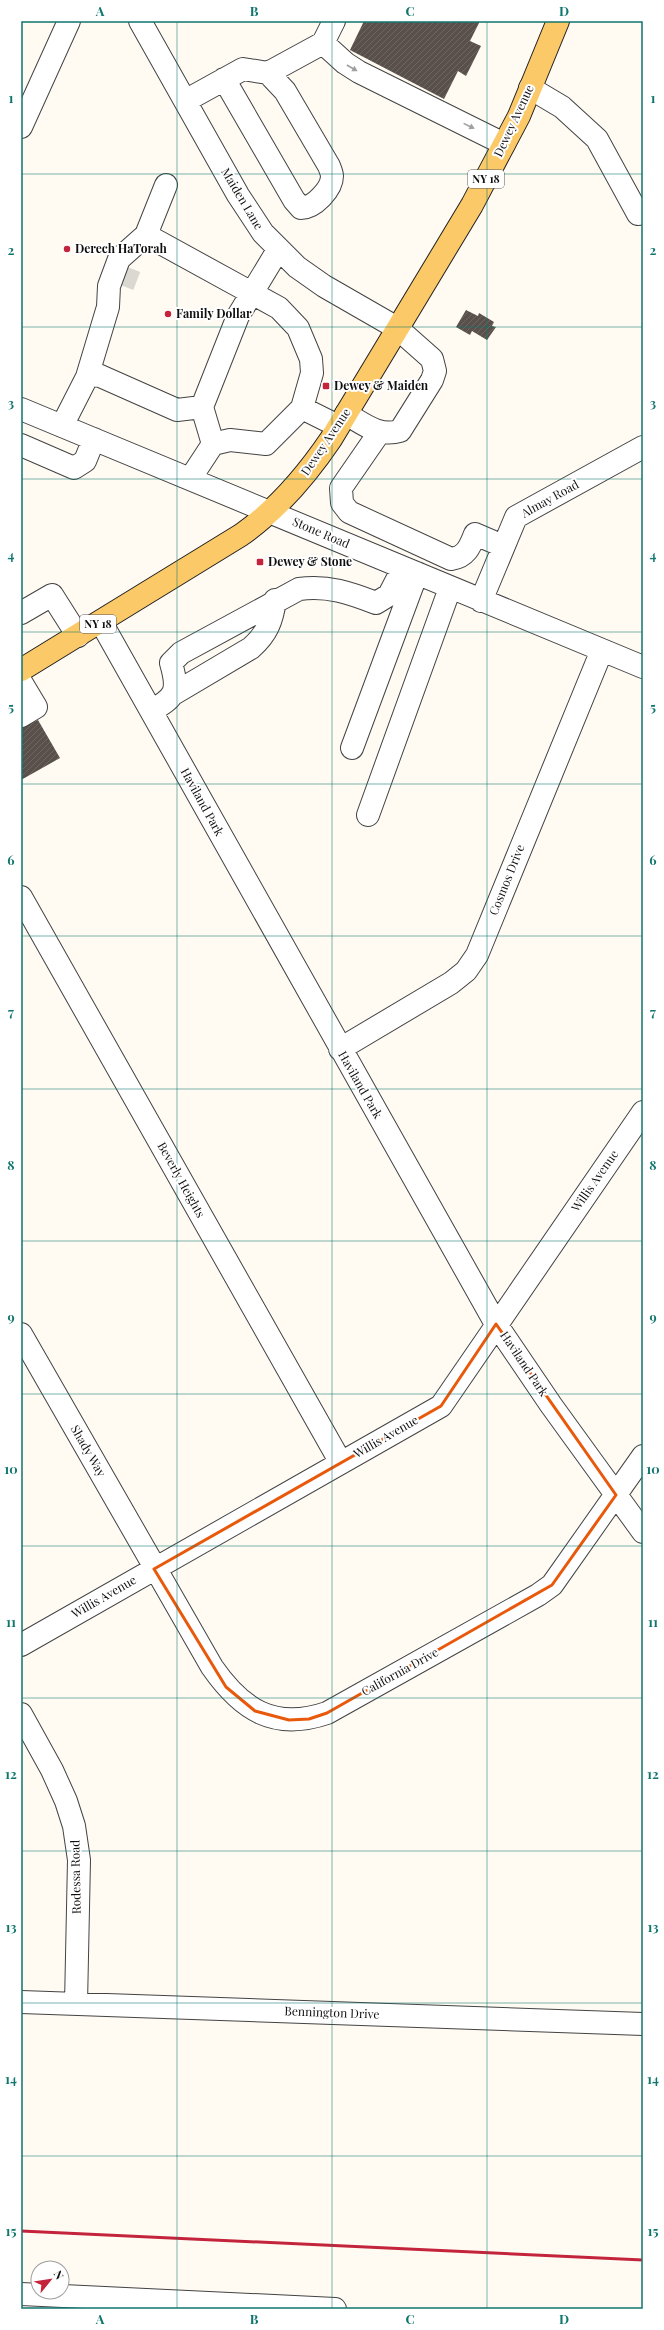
<svg xmlns="http://www.w3.org/2000/svg" width="664" height="2330" font-family="'Playfair Display',serif">
<style>
.building{fill:url(#building-hatch)}
.lines{fill:none;stroke-linecap:round;stroke-linejoin:round}
.minor-tunnel{stroke:#dbd8d1;stroke-width:22;stroke-dasharray:22 11;stroke-linecap:butt}
.minor-casing{stroke:#434343;stroke-width:24}
.major-casing{stroke:#212121;stroke-width:24}
.minor{stroke:#fff;stroke-width:22}
.major{stroke:#fbc967;stroke-width:22}
.rail{stroke:#c4243b;stroke-width:3}
.oneway{fill:#9f9f9f}
.marked{fill:none;stroke:#e8590c;stroke-width:3;stroke-linejoin:round}
.grid{fill:none;stroke:#0f766e;stroke-width:1;stroke-opacity:0.55}
.poi-dot{fill:#c4243b;stroke:#fff;stroke-width:1.5}
.labels{text-anchor:middle;stroke-width:4;stroke-linejoin:round;paint-order:stroke}
.shield{fill:#fff;stroke:#585858;stroke-width:1}
.shield-label{font-size:11px;font-weight:bold;fill:#101010}
.street-label{font-size:12px;fill:#101010;stroke:#fff}
.poi-label{font-size:12px;font-weight:bold;fill:#101010;stroke:#fff;text-anchor:start}
.neatline{fill:none;stroke:#0f766e;stroke-width:1.5}
.grid-label{font-size:13px;text-anchor:middle;font-weight:bold;fill:#0f766e}
</style>
<defs>
<pattern id="building-hatch" width="6" height="6" patternUnits="userSpaceOnUse"><rect width="6" height="6" fill="#59504c"/><path d="M-1 1l2-2M0 6l6-6M5 7l2-2" fill="none" stroke="#6c6561"/></pattern>
</defs>
<rect width="100%" height="100%" fill="#fffbf3"/>
<path class="building" d="M364,21H480L470,41L481,46L466,76L458,71L444,99L350,50Z
M466,310L478,316L479,313L494,322L492,326L496,327L487,340L472,331L470,335L456,327Z
M38,720L60,758L21,780V728Z"/>
<g class="lines">
<path class="minor-tunnel" d="M123,286L130,268"/>
<defs>
<path id="minor" d="M140,21L238,195L263,233L297,267L324,286L397,328L432,359L435,371L432,380L400,431C378,437 364,424 346,414
M323,43L345,63L359,72L504,144
M224,79L294,200L301,208C314,208 332,189 332,176C332,173 330,169 329,166L285,91L268,73
M530,88L562,107L597,139L638,214
M185,101L243,69L268,73L323,43L334,21
M21,127L69,21
M146,235L166,185
M87,377L108,307L109,286L119,259L146,235L279,308L298,328L311,359L312,373L302,408
M21,409L643,667
M62,426L87,377L98,375L177,410L202,407
M379,433L341,488L342,503L349,512L451,559C466,557 470,547 475,534L503,546
M213,444L202,407L238,316L278,250
M21,445L74,468L85,461L94,439
M190,479L213,444L230,440L266,444L302,408L338,426
M481,601L516,517L643,447
M21,613L52,595L78,636
M101,622L496,1324L551,1405L643,1532
M21,682L36,707L21,716
M175,693L251,648C267,634 272,621 275,600
M151,711C176,697 179,691 171,663L181,653L299,589C328,585 350,593 376,603L389,595L403,568
M352,748L417,573
M368,815L450,588
M21,897L341,1463
M340,1049L451,983L466,971L477,955L602,650
M21,1334L212,1667C242,1710 274,1731 327,1713L538,1595L552,1585L643,1456
M21,1645L441,1406L643,1112
M21,1714L52,1770L66,1801L74,1826L79,1860L76,2004
M21,2002L643,2024
M21,2294L335,2309"/>
<path id="major" d="M21,670L241,535C278,509 306,476 331,439L472,205L519,116L558,21"/>
</defs>
<use href="#minor" class="minor-casing"/>
<use href="#major" class="major-casing"/>
<use href="#minor" class="minor"/>
<use href="#major" class="major"/>
<path class="rail" d="M21,2231L643,2260"/>
</g>
<defs><path id="oneway-solid" d="M-6-.8H1V-3.2L6.5 0L1 3.2V.8H-6Z"/></defs>
<g class="oneway">
<use href="#oneway-solid" transform="translate(352 68) rotate(30)"/>
<use href="#oneway-solid" transform="translate(469 126) rotate(26)"/>
</g>
<path class="marked" d="M496,1324L616,1495L552,1585L327,1713L309,1719L289,1720L255,1711L226,1687L154,1569L441,1406Z"/>
<path class="grid" d="M177,21V2309M332,21V2309M487,21V2309M21,174H643M21,327H643M21,479H643M21,632H643M21,784H643M21,936H643M21,1089H643M21,1241H643M21,1394H643M21,1546H643M21,1698H643M21,1851H643M21,2003H643M21,2156H643"/>
<g class="poi-dot">
<circle cx="67" cy="249" r="4"/>
<circle cx="168" cy="314" r="4"/>
<rect x="322" y="382" width="8" height="8" rx="2"/>
<rect x="256" y="558" width="8" height="8" rx="2"/>
</g>
<g class="labels">
<g class="shield">
<rect x="468" y="170" width="36" height="18" rx="3"/>
<rect x="80" y="615" width="36" height="18" rx="3"/>
</g>
<g class="shield-label">
<text x="486" y="183">NY 18</text>
<text x="98" y="628">NY 18</text>
</g>
<g class="street-label">
<text transform="translate(514 121) rotate(-65)" y="4">Dewey Avenue</text>
<text transform="translate(242 199) rotate(59)" y="4">Maiden Lane</text>
<text transform="translate(326 442) rotate(-56)" y="4">Dewey Avenue</text>
<text transform="translate(550 499) rotate(-29)" y="4">Almay Road</text>
<text transform="translate(321 533) rotate(23)" y="4">Stone Road</text>
<text transform="translate(202 802) rotate(61)" y="4">Haviland Park</text>
<text transform="translate(507 880) rotate(-68)" y="4">Cosmos Drive</text>
<text transform="translate(360 1085) rotate(60)" y="4">Haviland Park</text>
<text transform="translate(181 1180) rotate(61)" y="4">Beverly Heights</text>
<text transform="translate(595 1181) rotate(-55)" y="4">Willis Avenue</text>
<text transform="translate(524 1364) rotate(56)" y="4">Haviland Park</text>
<text transform="translate(386 1437) rotate(-30)" y="4">Willis Avenue</text>
<text transform="translate(88 1451) rotate(60)" y="4">Shady Way</text>
<text transform="translate(104 1597) rotate(-30)" y="4">Willis Avenue</text>
<text transform="translate(400 1672) rotate(-29)" y="4">California Drive</text>
<text transform="translate(76 1877) rotate(-91)" y="4">Rodessa Road</text>
<text transform="translate(332 2013) rotate(2)" y="4">Bennington Drive</text>
</g>
<g class="poi-label">
<text x="75" y="253">Derech HaTorah</text>
<text x="176" y="318">Family Dollar</text>
<text x="334" y="390">Dewey &amp; Maiden</text>
<text x="268" y="566">Dewey &amp; Stone</text>
</g>
</g>
<rect width="664" height="2330" fill="none" stroke="#ffffff" stroke-width="44"/>
<g transform="translate(50 2280) rotate(60)"><circle r="19" fill="#ffffff" stroke="#9f9f9f"/>
<path d="M0-3L7 15L0 10L-7 15Z" fill="#c4243b"/>
<text y="-6" font-size="11" font-weight="bold" text-anchor="middle" fill="#101010">N</text>
</g>
<rect x="22" y="22" width="620" height="2286" class="neatline"/>
<g class="grid-label">
<text x="100" y="16">A</text>
<text x="254" y="16">B</text>
<text x="410" y="16">C</text>
<text x="564" y="16">D</text>
<text x="11" y="103">1</text>
<text x="653" y="103">1</text>
<text x="11" y="255">2</text>
<text x="653" y="255">2</text>
<text x="11" y="408">3</text>
<text x="653" y="408">3</text>
<text x="11" y="560">4</text>
<text x="653" y="560">4</text>
<text x="11" y="712">5</text>
<text x="653" y="712">5</text>
<text x="11" y="865">6</text>
<text x="653" y="865">6</text>
<text x="11" y="1017">7</text>
<text x="653" y="1017">7</text>
<text x="11" y="1170">8</text>
<text x="653" y="1170">8</text>
<text x="11" y="1322">9</text>
<text x="653" y="1322">9</text>
<text x="11" y="1474">10</text>
<text x="653" y="1474">10</text>
<text x="11" y="1627">11</text>
<text x="653" y="1627">11</text>
<text x="11" y="1779">12</text>
<text x="653" y="1779">12</text>
<text x="11" y="1932">13</text>
<text x="653" y="1932">13</text>
<text x="11" y="2084">14</text>
<text x="653" y="2084">14</text>
<text x="11" y="2236">15</text>
<text x="653" y="2236">15</text>
<text x="100" y="2324">A</text>
<text x="254" y="2324">B</text>
<text x="410" y="2324">C</text>
<text x="564" y="2324">D</text>
</g>
</svg>
